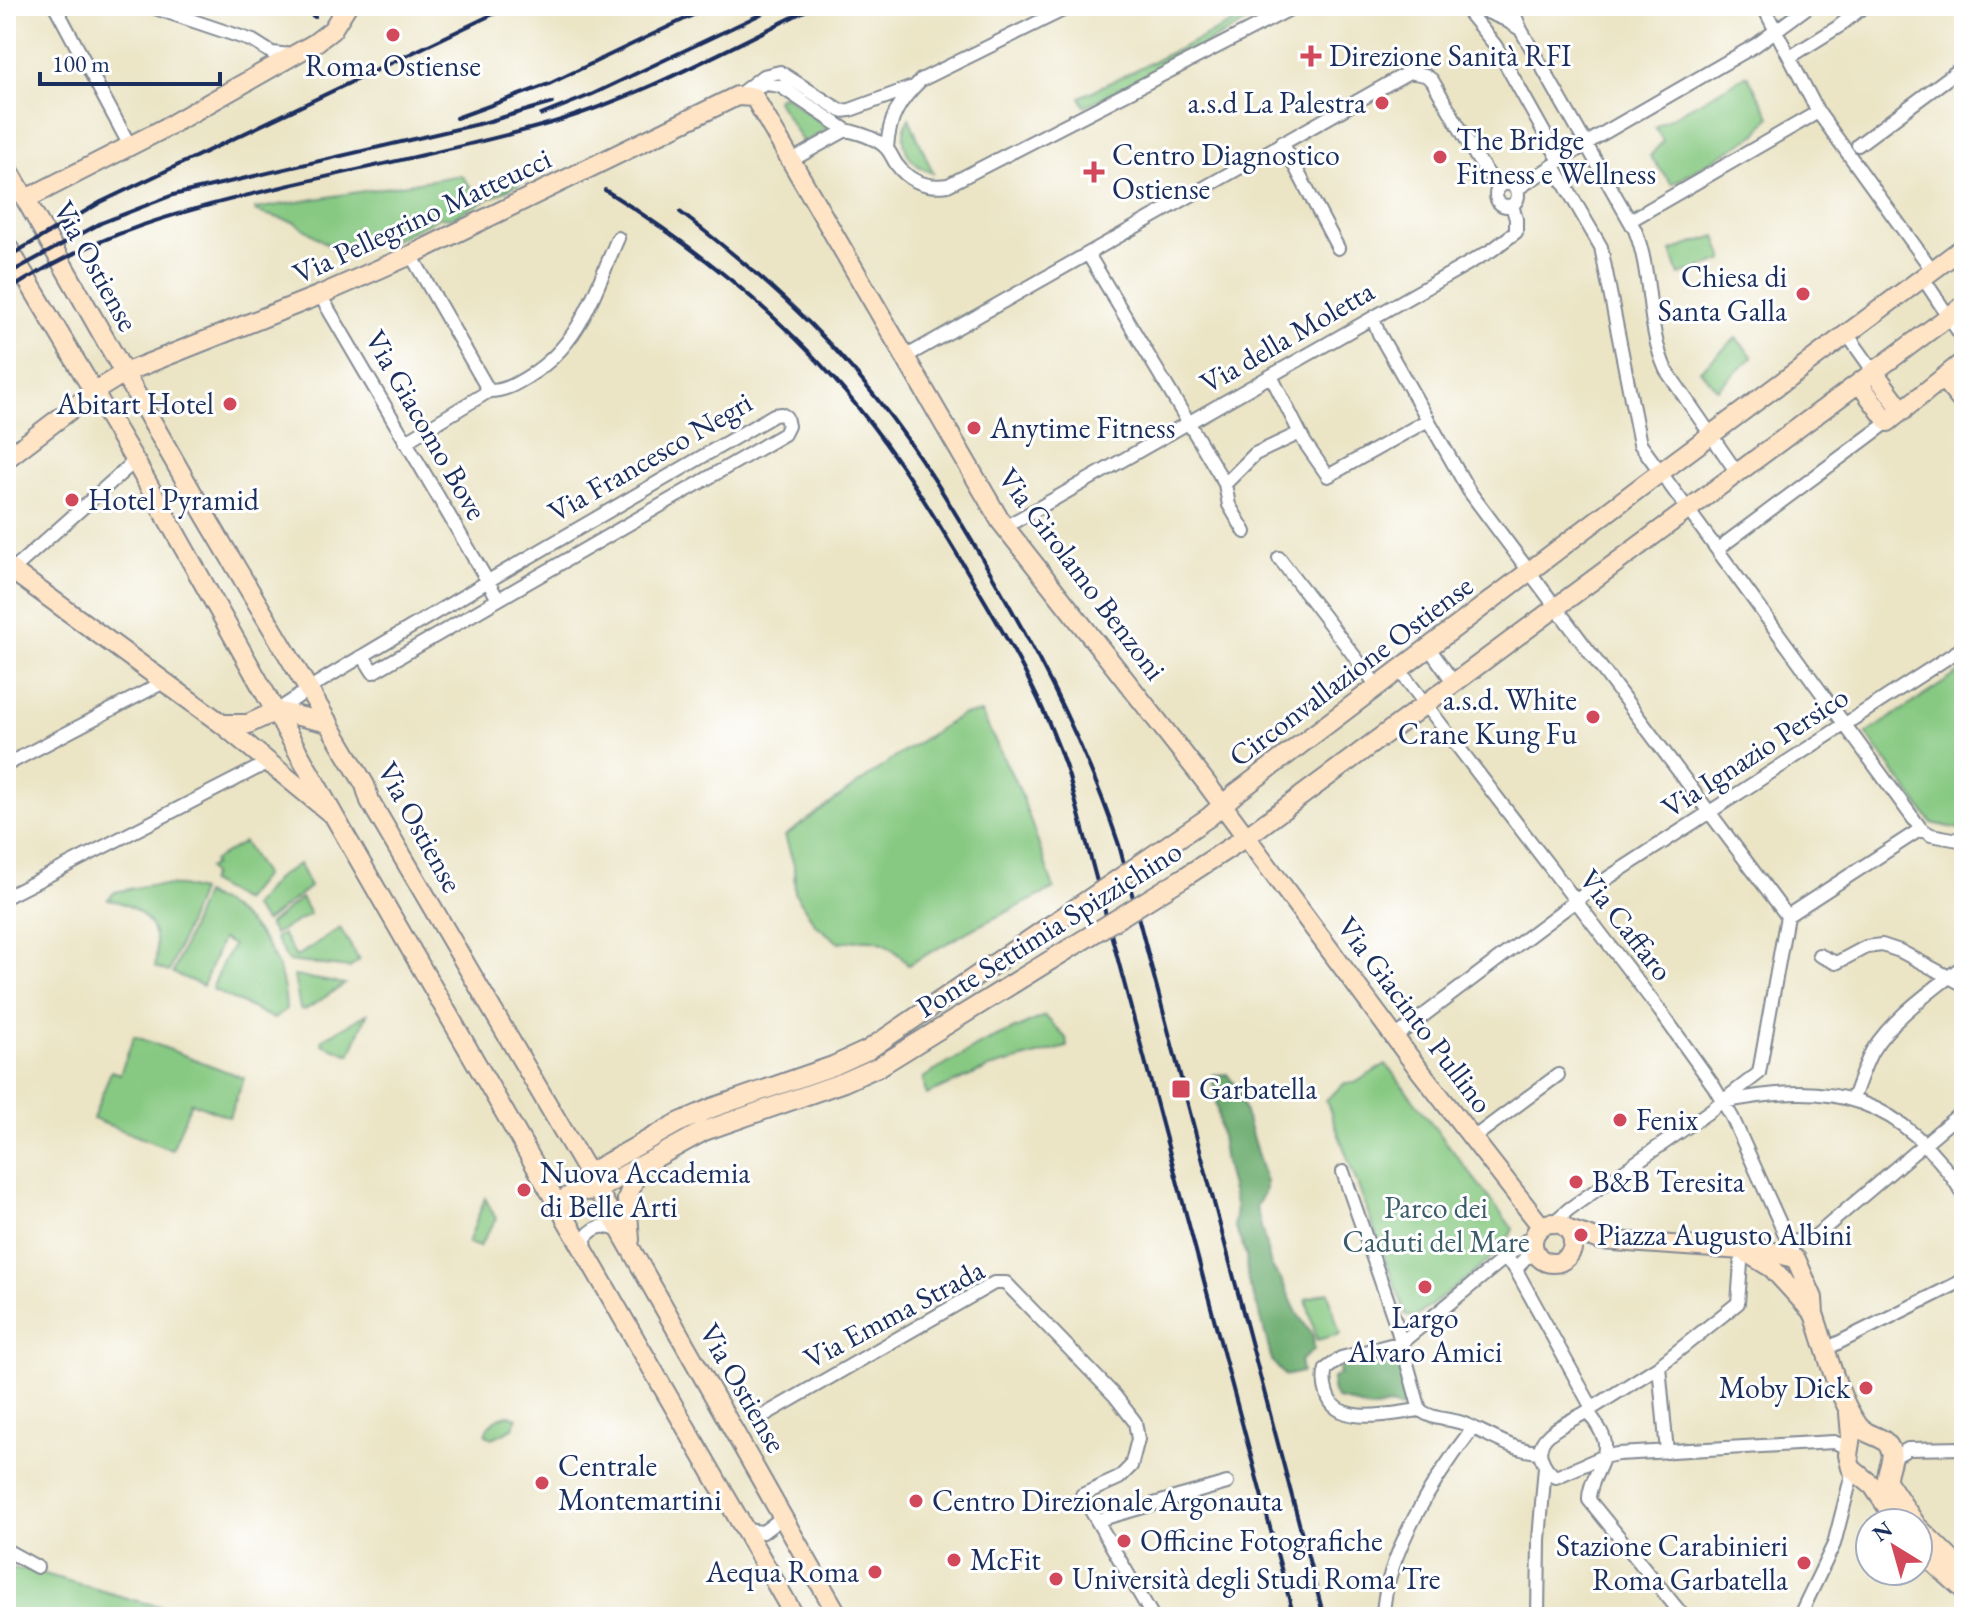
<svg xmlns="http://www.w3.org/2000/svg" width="1970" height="1623" font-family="'EB Garamond',serif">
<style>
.green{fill:#87c982;stroke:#517c70;stroke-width:2}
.forest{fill:#6dad70;stroke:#446e67;stroke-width:2}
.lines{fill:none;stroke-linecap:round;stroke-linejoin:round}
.street-casing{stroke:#838a92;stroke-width:16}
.secondary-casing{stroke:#838a92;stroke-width:22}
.street{stroke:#fff;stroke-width:12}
.secondary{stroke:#ffe4c6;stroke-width:18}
.rail{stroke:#1b2f5e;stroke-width:4}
.secondary-bridge-casing{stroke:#838a92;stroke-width:22;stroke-linecap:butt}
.secondary-bridge{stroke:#ffe4c6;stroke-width:18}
.poi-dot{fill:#d1495b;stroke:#fff;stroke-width:3}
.labels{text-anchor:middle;stroke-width:6;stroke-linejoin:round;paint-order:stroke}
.poi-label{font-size:30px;fill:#1b2f5e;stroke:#fff;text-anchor:start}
.street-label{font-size:30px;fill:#1b2f5e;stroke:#fff}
.park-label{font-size:30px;fill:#3b5d69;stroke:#fff}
</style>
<rect width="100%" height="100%" fill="#fff"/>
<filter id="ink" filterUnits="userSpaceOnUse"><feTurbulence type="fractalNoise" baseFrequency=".0125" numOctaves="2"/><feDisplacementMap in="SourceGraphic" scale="16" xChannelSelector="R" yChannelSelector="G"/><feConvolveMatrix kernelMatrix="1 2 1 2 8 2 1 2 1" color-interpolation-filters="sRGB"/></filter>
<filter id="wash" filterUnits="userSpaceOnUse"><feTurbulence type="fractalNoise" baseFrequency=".006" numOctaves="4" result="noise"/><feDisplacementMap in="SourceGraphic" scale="32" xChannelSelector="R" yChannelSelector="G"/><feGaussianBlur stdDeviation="1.8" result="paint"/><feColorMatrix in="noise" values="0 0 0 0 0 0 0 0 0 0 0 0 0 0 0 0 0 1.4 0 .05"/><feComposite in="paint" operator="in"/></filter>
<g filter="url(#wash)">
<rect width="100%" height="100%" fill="#ebe4c5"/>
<path class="green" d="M1267,6H1278L1085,107L1080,97Z
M1747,75L1770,116L1757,134L1672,184L1650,156L1663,141L1655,127Z
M781,96L786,97L828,128L803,143L776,99Z
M909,118L933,173C908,165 896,143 909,118Z
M513,174L526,180L451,218L440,217L386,244L358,241L336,250L294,222L256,212L255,209L461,175C486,207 481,192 503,175Z
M1716,236L1724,260L1679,275L1671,251Z
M1736,338L1753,357L1717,389L1700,370Z
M1964,669V830L1932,823L1866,734Z
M981,713L1020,791L1054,889L976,927L908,965C886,937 872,937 839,943L815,924L795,893L794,865L785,836L897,756L961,715Z
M244,842L264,875L243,901L209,882L212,875L208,868L214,865L213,861Z
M299,864L310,887L265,922L252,907L278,877Z
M149,885L181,886L200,891L169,972L155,967C162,928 146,908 108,899L115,892Z
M204,894C252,916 284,954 286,1009L274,1019L212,989L223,962L233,945L222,939L203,986L173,973Z
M301,898L310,914L274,934L268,925Z
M340,928L359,960L350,968L288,961L275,938L282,934L296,957Z
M294,976L345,984L305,1010L300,1009Z
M367,1014L350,1055L322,1044L323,1039Z
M1045,1016L1066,1038L1067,1047L989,1068L926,1095L923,1078L983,1043Z
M134,1036L244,1078L229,1117L191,1102L172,1150L93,1119L111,1071L120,1074Z
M1386,1064L1513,1229C1503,1256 1440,1298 1416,1317L1406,1315L1326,1100L1345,1083H1355Z
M485,1198L496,1219L479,1247L468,1243Z
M1328,1292L1340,1334L1317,1340L1306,1299Z
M509,1415L517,1418L513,1428L493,1438L486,1435C485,1424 499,1417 509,1415Z
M6,1568L31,1570L137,1601L211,1617H8Z"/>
<path class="forest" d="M1227,1074L1238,1090L1266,1182V1189L1256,1207L1271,1266L1282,1281L1297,1313L1313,1336L1314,1350L1300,1361L1302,1372L1285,1376L1272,1361L1260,1314L1248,1281L1246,1255L1234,1225L1236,1208L1225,1163L1212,1075Z
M1390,1353C1404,1366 1416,1392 1401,1408L1389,1405C1365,1416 1360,1401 1336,1399L1332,1389L1333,1378L1340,1374L1339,1368C1353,1357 1372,1355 1390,1353Z"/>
</g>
<g filter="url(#ink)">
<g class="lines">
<defs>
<path id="street" d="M55,6L130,146
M149,6L253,41L272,53L291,55
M1463,6L1495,45L1560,161
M1473,6L1504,19L1520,29
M1511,6L1521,30L1635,230C1653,275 1646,327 1666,370L1738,474
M1763,6L1818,112L1933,271
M1790,57L1838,27L1864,6
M751,90L767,84L780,86L846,130
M737,96L763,76L780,72L841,111L850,110L910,88
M1282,142L1338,248
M1858,145L1964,66
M887,148C889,118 899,101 921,80L1071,6
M792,160L846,130C859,133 878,138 887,149C891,153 893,160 897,165C910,182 928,188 948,185L1296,6
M1554,166L1601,247L1640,444L1921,829L1931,835L1964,841
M1496 195a11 11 0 1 1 22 0a11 11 0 1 1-22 0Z
M1517,189L1597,137L1756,45L1809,6
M1631,220L1818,112
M1088,254L1225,484L1229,505L1245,532
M411,255L489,391
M1923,278L1964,340
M320,295L498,599
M1373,318L1379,334L1469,491L1787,916L1759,1073
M1847,334L1874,372
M905,357L1409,72L1425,75L1432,80L1477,158L1498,188
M1271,376L1305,443L1328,476L1428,420
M405,442L489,391C505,391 516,384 529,376C582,343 594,292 618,238
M1225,484L1255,454L1300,433
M1005,527L1492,250L1516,232V219L1512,205
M1719,548L1888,422
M1279,558L1378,687
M9,573L135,461
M1429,648L1454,683
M1400,671L1660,1011L1713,1085L1732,1117L1796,1259
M276,711C291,702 304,692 318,683C376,647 436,613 495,577L774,415L781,414L786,417L788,426L784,434L373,672L363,656
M6,765L164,682
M6,897L267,763
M1787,916L1921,829
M1819,955L1836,963L1866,947L1882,945L1900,951L1964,985
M1395,1037L1594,887L1964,647
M1853,1098C1859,1083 1864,1066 1872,1051C1894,1016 1932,991 1964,965
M1724,1102C1834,1079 1902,1097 1964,1195
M1473,1138L1558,1075
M1343,1172L1396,1324L1420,1410
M1554,1222L1569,1209L1707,1113L1759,1073
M1787,1241L1812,1239L1964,1110
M586,1253L585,1238C596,1224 608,1224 621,1233
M1502,1260L1511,1263L1516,1270L1592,1408
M1516,1270L1525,1258L1536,1255
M1826,1349L1964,1280
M1659,1366L1667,1452
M1420,1410C1393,1413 1337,1428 1327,1394C1324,1385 1323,1378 1326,1369L1341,1358L1402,1342L1534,1234
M1420,1410C1433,1420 1447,1418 1462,1423C1488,1433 1512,1451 1540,1452
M1588,1411L1659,1366L1738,1303L1742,1250
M761,1417L994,1283H1006L1115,1396L1135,1422L1138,1439L1131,1466L1119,1478L1082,1495L1153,1617
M1892,1458L1908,1449L1964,1448
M1098,1520L1227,1483
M745,1530L763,1532L783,1517
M6,1550L37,1567
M1383,1617C1384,1556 1436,1476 1473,1428
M1538,1617L1539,1540L1545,1466
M1684,1617L1589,1500C1588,1481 1606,1464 1605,1445C1605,1434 1594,1421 1588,1411C1572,1421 1534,1434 1541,1457C1544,1465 1548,1472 1556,1477L1602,1457L1618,1454L1834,1442L1849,1448
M1799,1617L1834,1544L1851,1478V1468"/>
<path id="secondary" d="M6,165L205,515L365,785L370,801L589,1175L839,1617
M26,199L163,129L315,43L332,30L347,6
M6,244L135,461L334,816L795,1617
M1874,372L1903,411
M1943,379L1964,404
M1859,383L1888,422L1964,361
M6,459L95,391L124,373L320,295L411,255L737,96L754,97L1001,522L1204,780L1407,1054L1541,1226
M6,566L222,724L329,812
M222,724H248L276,711L329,723
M1171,843L1209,817L1235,794L1646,483L1964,247
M1183,878L1246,837L1964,305
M585,1191L597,1190L704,1131L844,1082L880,1066
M558,1203L574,1193L596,1169L678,1123L712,1108L833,1066L868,1050
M1533 1243a20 20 0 1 1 40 0a20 20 0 1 1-40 0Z
M1569,1230L1600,1240L1742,1250L1764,1249L1796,1259L1813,1298L1814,1314C1826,1348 1837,1397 1858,1425C1867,1438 1886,1434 1891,1451C1894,1461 1886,1470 1887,1481L1915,1523
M630,1240L627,1199L639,1166
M1742,1250L1772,1268L1814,1314
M1849,1413L1851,1436L1848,1455L1851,1468L1873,1486L1898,1523
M1918,1527L1964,1572
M1918,1549L1964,1590"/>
</defs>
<use href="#street" class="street-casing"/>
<use href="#secondary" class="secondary-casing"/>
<use href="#street" class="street"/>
<use href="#secondary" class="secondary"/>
<path class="rail" d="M297,6L315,17
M541,115L593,94L778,6
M456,118L549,84L712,6
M605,190C699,249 786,318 856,405C900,459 935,517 970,576C1009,641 1046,704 1069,777L1294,1617
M680,212C752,267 821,327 877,399C923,456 959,519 996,582C1045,667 1088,752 1119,845L1324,1617
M6,258L101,202L510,6
M6,275L101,223L173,195L483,123L552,103
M6,292C96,233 179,211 282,187C367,167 453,150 537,127C634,101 725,50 815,6"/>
<defs>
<path id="secondary-bridge" d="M868,1050L1171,843
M880,1066L1183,878"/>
</defs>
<use href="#secondary-bridge" class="secondary-bridge-casing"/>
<use href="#secondary-bridge" class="secondary-bridge"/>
</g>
</g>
<g class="poi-dot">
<circle cx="393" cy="35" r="8"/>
<path d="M1307 44h8v8h8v8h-8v8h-8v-8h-8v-8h8z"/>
<circle cx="1382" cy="103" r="8"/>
<circle cx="1440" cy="157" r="8"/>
<path d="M1090 160h8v8h8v8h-8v8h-8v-8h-8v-8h8z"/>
<circle cx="1803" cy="294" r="8"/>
<circle cx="230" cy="404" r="8"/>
<circle cx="974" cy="428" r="8"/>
<circle cx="72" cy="500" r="8"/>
<circle cx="1593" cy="717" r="8"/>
<rect x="1171" y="1079" width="20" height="20" rx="4"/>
<circle cx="1620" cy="1120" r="8"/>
<circle cx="1576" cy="1182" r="8"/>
<circle cx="524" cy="1190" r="8"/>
<circle cx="1581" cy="1235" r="8"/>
<circle cx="1425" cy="1287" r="8"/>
<circle cx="1866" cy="1388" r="8"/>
<circle cx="542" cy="1483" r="8"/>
<circle cx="916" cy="1501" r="8"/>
<circle cx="1124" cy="1541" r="8"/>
<circle cx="954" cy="1560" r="8"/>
<circle cx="1804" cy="1563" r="8"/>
<circle cx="875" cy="1572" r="8"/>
<circle cx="1056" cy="1579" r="8"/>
</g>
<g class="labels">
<g class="poi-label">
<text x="1329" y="66">Direzione Sanità RFI</text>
<text x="393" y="76" text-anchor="middle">Roma Ostiense</text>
<text x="1366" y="113" text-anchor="end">a.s.d La Palestra</text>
<text x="1456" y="150">The Bridge<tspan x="1456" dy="34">Fitness e Wellness</tspan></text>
<text x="1112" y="165">Centro Diagnostico<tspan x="1112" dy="34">Ostiense</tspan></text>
<text x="1787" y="287" text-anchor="end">Chiesa di<tspan x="1787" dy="34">Santa Galla</tspan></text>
<text x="214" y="414" text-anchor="end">Abitart Hotel</text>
<text x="990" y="438">Anytime Fitness</text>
<text x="88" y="510">Hotel Pyramid</text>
<text x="1577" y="710" text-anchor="end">a.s.d. White<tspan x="1577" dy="34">Crane Kung Fu</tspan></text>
<text x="1199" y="1099">Garbatella</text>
<text x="1636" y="1130">Fenix</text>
<text x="540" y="1183">Nuova Accademia<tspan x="540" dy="34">di Belle Arti</tspan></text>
<text x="1592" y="1192">B&amp;B Teresita</text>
<text x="1597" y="1245">Piazza Augusto Albini</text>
<text x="1425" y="1328" text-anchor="middle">Largo<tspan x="1425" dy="34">Alvaro Amici</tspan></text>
<text x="1850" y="1398" text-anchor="end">Moby Dick</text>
<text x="558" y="1476">Centrale<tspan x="558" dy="34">Montemartini</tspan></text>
<text x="932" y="1511">Centro Direzionale Argonauta</text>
<text x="1140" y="1551">Officine Fotografiche</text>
<text x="1788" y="1556" text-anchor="end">Stazione Carabinieri<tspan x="1788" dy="34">Roma Garbatella</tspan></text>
<text x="970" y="1570">McFit</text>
<text x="859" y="1582" text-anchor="end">Aequa Roma</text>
<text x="1072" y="1589">Università degli Studi Roma Tre</text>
</g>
<g class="street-label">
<text transform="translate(422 216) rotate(-25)" y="10">Via Pellegrino Matteucci</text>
<text transform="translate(96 266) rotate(61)" y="10">Via Ostiense</text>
<text transform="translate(1287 337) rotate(-30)" y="10">Via della Moletta</text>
<text transform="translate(426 425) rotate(60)" y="10">Via Giacomo Bove</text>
<text transform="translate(650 457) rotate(-30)" y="10">Via Francesco Negri</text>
<text transform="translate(1082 574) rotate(53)" y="10">Via Girolamo Benzoni</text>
<text transform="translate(1351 671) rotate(-37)" y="10">Circonvallazione Ostiense</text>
<text transform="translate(1755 752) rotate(-33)" y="10">Via Ignazio Persico</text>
<text transform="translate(420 827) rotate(61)" y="10">Via Ostiense</text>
<text transform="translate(1626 925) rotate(52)" y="10">Via Caffaro</text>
<text transform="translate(1049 929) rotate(-32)" y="10">Ponte Settimia Spizzichino</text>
<text transform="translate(1415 1015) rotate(53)" y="10">Via Giacinto Pullino</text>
<text transform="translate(894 1314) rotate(-28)" y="10">Via Emma Strada</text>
<text transform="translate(743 1388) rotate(60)" y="10">Via Ostiense</text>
</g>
<g class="park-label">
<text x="1436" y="1218">Parco dei<tspan x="1436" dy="34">Caduti del Mare</tspan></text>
</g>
</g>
<rect width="1970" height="1623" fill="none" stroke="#fff" stroke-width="32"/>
<g transform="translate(1894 1547) rotate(323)"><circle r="38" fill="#ffffff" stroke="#a4acbf" stroke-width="2"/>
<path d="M0-6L14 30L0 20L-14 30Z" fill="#d1495b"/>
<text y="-12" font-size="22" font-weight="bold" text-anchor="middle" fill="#1b2f5e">N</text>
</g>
<path d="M40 72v12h180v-12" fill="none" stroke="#1b2f5e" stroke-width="4"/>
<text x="52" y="72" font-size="24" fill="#1b2f5e" stroke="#ffffff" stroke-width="6" paint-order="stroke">100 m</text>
</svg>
